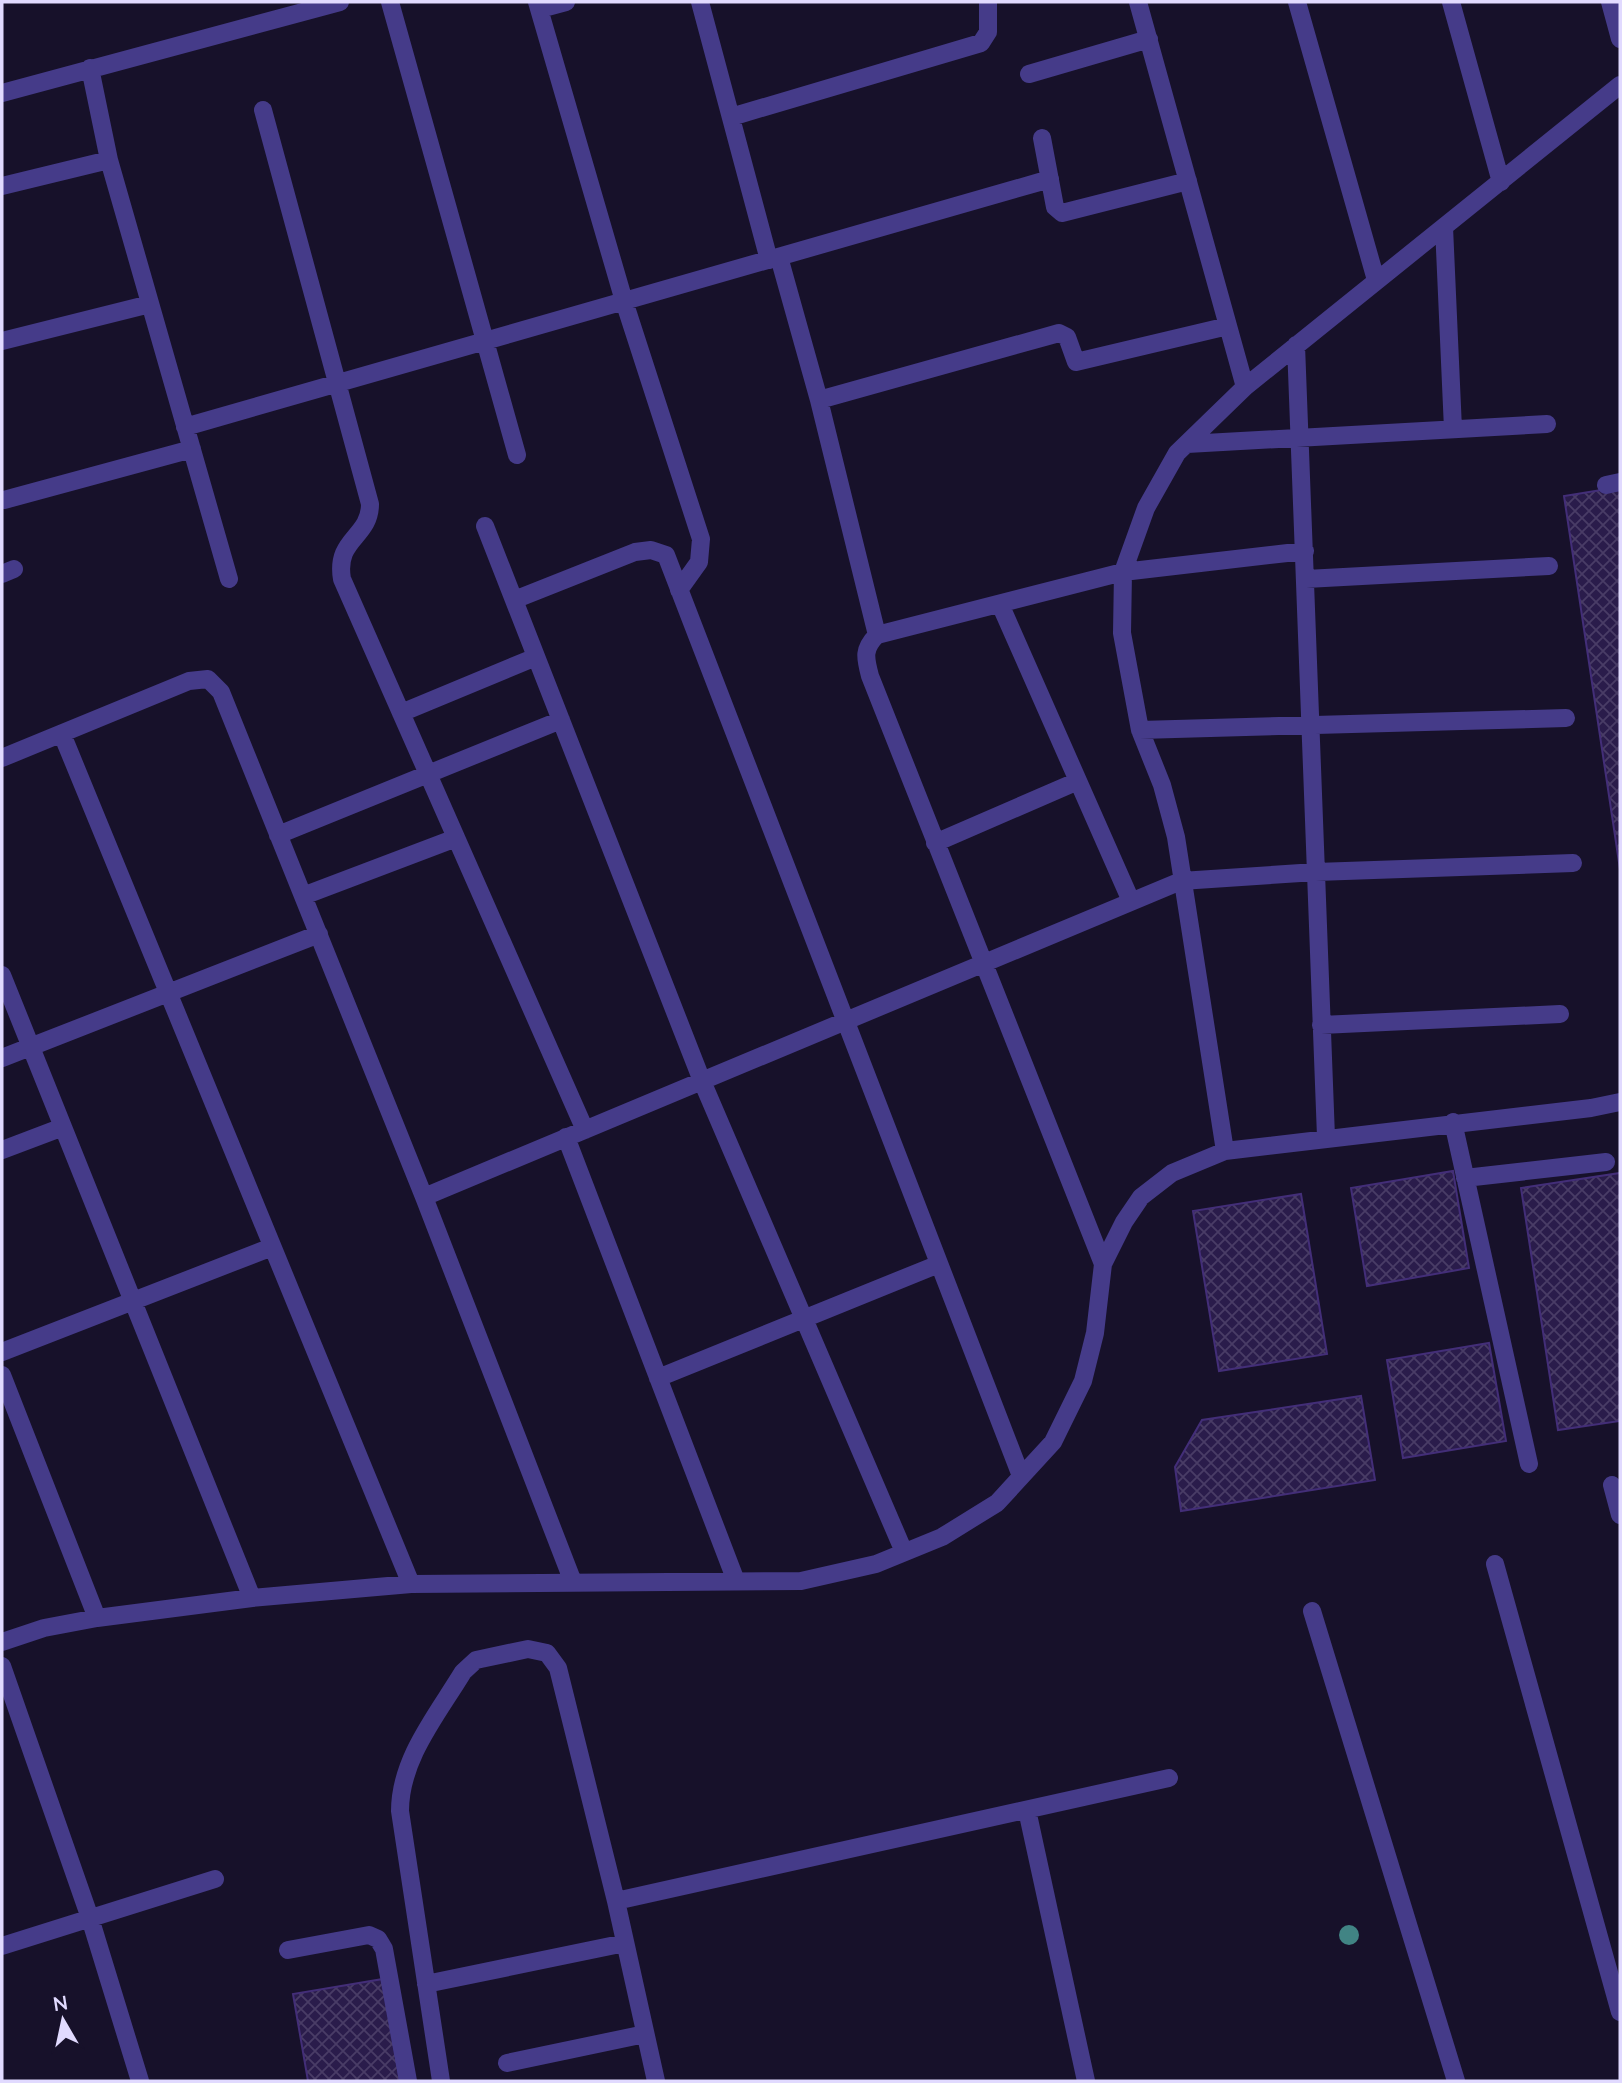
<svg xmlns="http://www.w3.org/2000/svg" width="1622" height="2083" font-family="Lato,sans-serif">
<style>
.building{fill:url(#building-cross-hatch);stroke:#432e78;stroke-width:2}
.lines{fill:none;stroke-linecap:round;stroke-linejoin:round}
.minor{stroke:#453b89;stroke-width:18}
.tree{fill:#418484}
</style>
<defs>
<pattern id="building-cross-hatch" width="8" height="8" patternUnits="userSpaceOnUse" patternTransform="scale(1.75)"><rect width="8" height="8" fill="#2a1c4b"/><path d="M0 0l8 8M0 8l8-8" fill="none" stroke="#493c66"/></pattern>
</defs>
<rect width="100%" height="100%" fill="#17112a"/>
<path class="building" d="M1620,487V869L1564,496Z
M1453,1171L1469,1268L1367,1286L1351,1188Z
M1620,1173V1421L1558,1430L1521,1188Z
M1301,1194L1327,1354L1219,1371L1193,1211Z
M1489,1343L1506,1441L1403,1458L1387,1360Z
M1361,1396L1375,1480L1181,1511L1175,1467L1202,1420Z
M383,1979L400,2081H308L293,1994Z"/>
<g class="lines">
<path class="minor" d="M390,2L517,455
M537,2L624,301L701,539L699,562L679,590
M700,2L769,260
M1138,2L1245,387
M1297,2L1376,280
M1451,2L1501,182
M1610,2L1620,39
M540,9L566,2
M90,68L109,160L229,579
M1029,74L1149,39
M2,93L340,2
M263,110L370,504C370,538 335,538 342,579L585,1130
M731,117L981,43L988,32V2
M1042,138L1055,207L1062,213L1188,181
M2,186L109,160
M1444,227L1453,429
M779,257L819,400L877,635
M2,341L150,304
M1296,345L1326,1137
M819,400L1059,333L1067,337L1076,362L1228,326
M185,427L1050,179
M1187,444L1547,424
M1606,485L1620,482
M4,500L192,449
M485,526L702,1081L904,1552
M2,574L14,569
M1306,579L1549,566
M514,600L635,552L651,550L666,555L1021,1476
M1000,604L1131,901
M401,713L536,657
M1140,730L1566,718
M62,734L411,1584
M2,758L189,681L208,679L221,692L424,1197L573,1582
M278,835L561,720
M935,843L1078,781
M303,896L456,838
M2,975L252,1598
M1321,1025L1560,1014
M2,1058L319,934
M1453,1122L1529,1464
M566,1137L736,1581
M2,1150L63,1127
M1225,1151L1176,837L1162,785L1140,730L1122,633L1123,572L1146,508L1177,453L1245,387L1620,85
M1465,1178L1606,1162
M424,1197L1181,881L1316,872L1573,863
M1103,1264L870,676C865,657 863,649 877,635L1123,572L1305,551
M2,1352L272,1247
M2,1375L97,1618
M658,1378L939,1264
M1612,1485L1620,1515
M1495,1564L1620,2012
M1312,1611L1456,2081
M2,1642L44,1628L97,1618L252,1598L411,1584L801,1581L876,1564L942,1537L997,1503L1053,1442L1083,1381L1095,1333L1103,1264L1124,1222L1141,1197L1172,1173L1225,1151L1591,1108L1620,1102
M2,1666L90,1918L140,2081
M1027,1810L1086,2081
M616,1901L1169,1778
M2,1946L215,1879
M288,1950L369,1935L378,1939L384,1949L408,2081
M426,1984L625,1943
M507,2063L645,2034
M441,2081L400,1811C400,1759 437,1715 463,1672L476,1660L528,1649L547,1653L558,1668L616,1901L656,2081"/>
</g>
<circle class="tree" cx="1349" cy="1935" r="10"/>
<rect width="1622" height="2083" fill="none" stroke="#e1daff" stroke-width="7"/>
<g transform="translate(63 2020) rotate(351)" stroke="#17112a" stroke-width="5" paint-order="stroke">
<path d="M0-5L12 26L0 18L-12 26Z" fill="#e1daff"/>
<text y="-10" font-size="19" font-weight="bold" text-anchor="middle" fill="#e1daff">N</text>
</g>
</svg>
